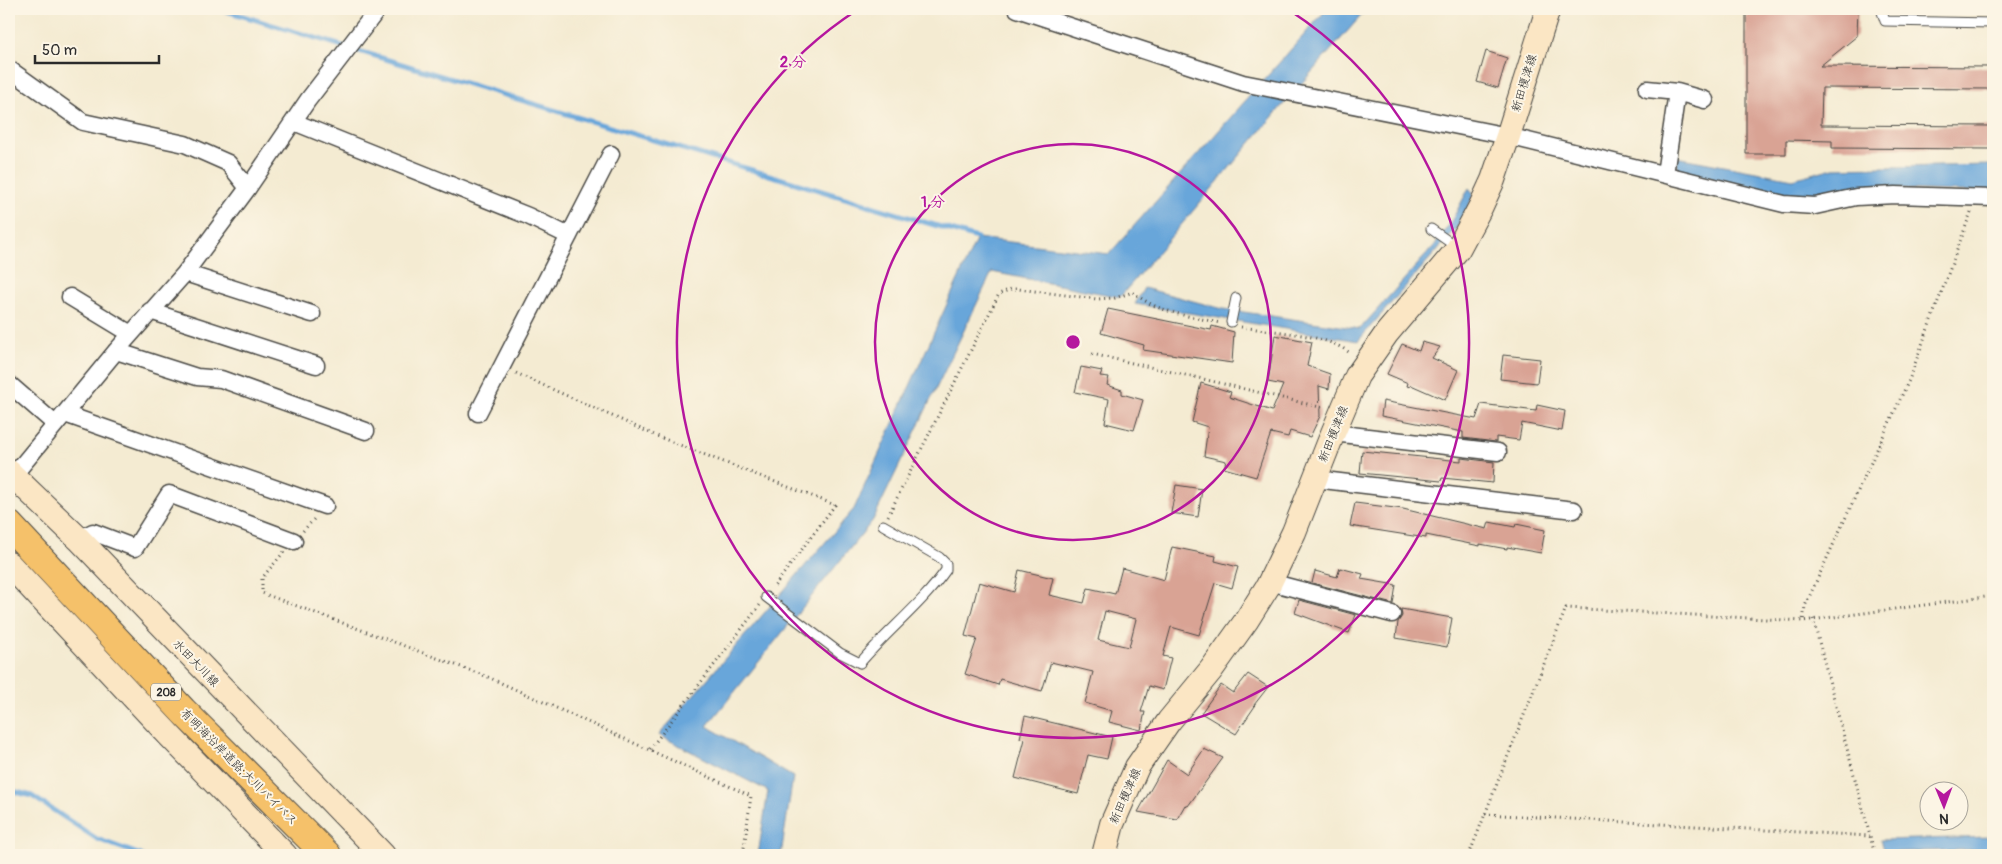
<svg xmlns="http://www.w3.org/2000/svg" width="2002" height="864" font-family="Pangolin,'Klee One',sans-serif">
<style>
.water{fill:#67a6da;stroke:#496882}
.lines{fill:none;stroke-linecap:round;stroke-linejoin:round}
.stream{stroke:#67a6da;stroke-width:5}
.building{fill:#d9a394;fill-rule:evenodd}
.lane-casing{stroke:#494844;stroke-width:11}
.street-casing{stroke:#494844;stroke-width:19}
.secondary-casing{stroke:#494844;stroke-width:26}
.highway-casing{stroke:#494844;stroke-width:30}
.path{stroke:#494844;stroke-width:3;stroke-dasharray:1 4;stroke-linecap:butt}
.lane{stroke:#fff;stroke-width:9}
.street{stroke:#fff;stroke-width:16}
.secondary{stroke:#fbe6c4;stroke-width:24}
.highway{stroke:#f5c16b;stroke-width:28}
.ring{fill:none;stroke:#b5179e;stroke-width:2.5}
.labels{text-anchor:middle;stroke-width:4;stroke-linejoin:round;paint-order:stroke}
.shield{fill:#fcf5e5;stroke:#6a6863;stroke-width:1}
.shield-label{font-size:11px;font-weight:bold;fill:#2b2b2b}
.street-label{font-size:12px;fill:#2b2b2b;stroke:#fcf5e5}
.centre{fill:#b5179e;stroke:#fcf5e5;stroke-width:2.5}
.ring-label{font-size:15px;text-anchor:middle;font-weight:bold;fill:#b5179e;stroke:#fcf5e5;stroke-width:4;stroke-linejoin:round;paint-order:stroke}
</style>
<rect width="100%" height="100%" fill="#fcf5e5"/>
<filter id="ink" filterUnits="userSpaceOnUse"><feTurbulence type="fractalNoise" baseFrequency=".02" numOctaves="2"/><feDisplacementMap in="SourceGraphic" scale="10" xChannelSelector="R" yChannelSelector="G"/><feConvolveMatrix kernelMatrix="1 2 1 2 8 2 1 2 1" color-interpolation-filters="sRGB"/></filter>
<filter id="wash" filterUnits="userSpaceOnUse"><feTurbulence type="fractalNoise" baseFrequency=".0096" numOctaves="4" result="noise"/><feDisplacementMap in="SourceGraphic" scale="20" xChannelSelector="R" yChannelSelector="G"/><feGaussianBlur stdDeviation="1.12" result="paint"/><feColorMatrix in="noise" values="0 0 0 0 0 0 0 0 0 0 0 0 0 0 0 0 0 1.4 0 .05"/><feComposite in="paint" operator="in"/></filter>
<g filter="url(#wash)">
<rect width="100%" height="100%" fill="#f4ebd2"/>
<path class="water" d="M1327,9H1367L1281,107L1120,297L992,272L873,520L707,726L793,777L781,855H758L768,791L659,735L854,509L977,238L1109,254Z
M1676,157L1793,179L1833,168L1993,165V192L1859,188L1805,198L1679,172Z
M1469,188L1474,194L1460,224L1358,341L1135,304L1144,288L1223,309L1360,329L1434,246L1451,222Z
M1993,837V849L1892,852L1893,855H1885L1880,840Z"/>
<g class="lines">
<path class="stream" d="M220,9L977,238
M9,790L32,796L97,839L141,855"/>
</g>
<g id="blocks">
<path class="building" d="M1746,9H1858L1857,36L1820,66L1993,67V89L1822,88L1821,125L1993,126V149L1832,148V141L1786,140V154H1746Z
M1486,51L1507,58L1498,88L1477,82Z
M1108,309L1211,330L1212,326L1234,332L1232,363L1143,350L1144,345L1101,333Z
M1275,335L1312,342L1307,366L1330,374L1329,389L1319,386L1320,416L1310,437L1290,431L1288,437L1271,433L1256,477L1224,468L1226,461L1204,456L1208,427L1192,422L1201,383L1231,392L1229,397L1272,411L1283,385L1268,382Z
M1422,342L1440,347L1432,358L1458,370L1445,400L1411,385L1410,387L1407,386L1408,383L1387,374L1402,344L1419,351Z
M1503,355L1540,359L1537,383L1500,379Z
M1081,367L1102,371L1100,376L1109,377L1107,385L1122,390V394L1143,400L1134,430L1105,423L1109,399L1075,392Z
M1383,401L1476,419L1481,404L1536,411L1537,405L1565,411L1562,431L1522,423L1519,440L1496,437V442L1463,438V432L1381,416Z
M1362,451L1461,461V458L1494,462L1493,483L1442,478L1441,481L1360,473Z
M1176,485L1202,489L1198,517L1171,513Z
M1355,503L1403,509L1487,529L1489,522L1515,527L1516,524L1545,530L1541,553L1507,547V549L1480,544V546L1426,535V538L1350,526Z
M1172,547L1216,556L1215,561L1238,567L1232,588L1215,583L1199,635L1171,627L1163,656L1171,658L1163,690L1149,686L1141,712H1145L1141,730L1109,722L1112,711L1085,703L1093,672L1051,662L1042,691L1000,679L998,685L965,674L977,639L965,636L979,582L1014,592L1019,570L1053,578L1049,595L1084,603L1088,588L1115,594L1122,568L1164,580ZM1105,611L1136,619L1129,647L1098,640Z
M1340,568L1363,574L1361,579L1396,585L1393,604L1312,583L1315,571L1337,577Z
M1299,600L1356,615L1349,633L1295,613Z
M1401,609L1452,618L1447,647L1396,638L1398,622L1402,616Z
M1248,674L1268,687L1254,705L1255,706L1236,734L1201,713L1221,685L1233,693Z
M1025,716L1112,737L1107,759L1088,755L1078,794L1015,778L1025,739L1020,738Z
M1204,749L1223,758L1188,806L1185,805L1177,819L1138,812L1167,760L1187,774Z"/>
</g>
</g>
<g filter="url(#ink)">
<use href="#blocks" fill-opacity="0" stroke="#494844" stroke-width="1"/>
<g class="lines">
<defs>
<path id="lane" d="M1881,9L1885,21L1993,23
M1431,229L1458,248
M1231,322L1236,298
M766,597L840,653L860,663C887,631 922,604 946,570V564L939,557L883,525"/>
<path id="street" d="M1017,9L1243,83L1508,136L1784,204L1815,206L1856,197L1895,195L1993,198
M9,69L83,122L185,144L228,163L248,188
M1647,89L1677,92L1665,174
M1677,92L1705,100
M294,122L528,216L569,236
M185,273L312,314
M70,297L131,334
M150,311L316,365
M116,351L197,377L221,379L366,431
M9,384L55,424
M478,413L611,154
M65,414L325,506
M1333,433L1498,452
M1315,479L1574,510
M9,481L116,351L185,273L248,188L308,100L378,9
M79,539L93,532L135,548L169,494L294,541
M1270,582L1392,614"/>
<path id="secondary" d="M9,472L79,539L383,855
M9,564L169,735L285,855
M1104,855L1112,824L1137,767L1169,721L1211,670L1246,621L1268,586L1294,532L1333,433L1357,376L1387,333L1458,249L1481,206L1493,180L1508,136L1548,9"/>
<path id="highway" d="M9,525L183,711L327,855"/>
</defs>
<use href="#lane" class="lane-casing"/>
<use href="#street" class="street-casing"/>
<use href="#secondary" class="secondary-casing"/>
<use href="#highway" class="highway-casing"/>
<path class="path" d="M1971,212L1909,380L1805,606L1803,621L1993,596
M1241,327C1274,332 1324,333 1350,353
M1092,354L1203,379L1324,408
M516,373L659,437L835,505L773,588
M888,516L999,294L1011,289H1018L1097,299L1115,298L1133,292C1157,313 1190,316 1220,323
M303,531L314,519
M284,552L262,578V593L488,677L751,796L743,855
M1813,619L1875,855
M650,749L760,605
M1485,814L1870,836
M1469,855L1566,608L1803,621"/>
<use href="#lane" class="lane"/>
<use href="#street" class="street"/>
<use href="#secondary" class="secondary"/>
<use href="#highway" class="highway"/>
</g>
</g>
<g class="ring">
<circle cx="1073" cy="342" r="198"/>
<path d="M1289 10A396 396 0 1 1 857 10"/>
</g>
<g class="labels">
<rect class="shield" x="151" y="683.5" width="30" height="17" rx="4"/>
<g class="shield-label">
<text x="166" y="696">208</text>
</g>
<g class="street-label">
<text transform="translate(1524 83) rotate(-73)" y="4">新田榎津線</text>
<text transform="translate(1333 434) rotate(-68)" y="4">新田榎津線</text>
<text transform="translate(196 663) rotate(46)" y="4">水田大川線</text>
<text transform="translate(239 767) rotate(45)" y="4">有明海沿岸道路;大川バイパス</text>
<text transform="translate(1125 796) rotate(-66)" y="4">新田榎津線</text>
</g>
</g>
<circle cx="1073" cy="342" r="8" class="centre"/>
<g class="ring-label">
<text x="793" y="67">2 分</text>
<text x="933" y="207">1 分</text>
</g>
<rect width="2002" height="864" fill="none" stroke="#fcf5e5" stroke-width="30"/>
<g transform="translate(1944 806) rotate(179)"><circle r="24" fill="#fcf5e5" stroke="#a8a49b"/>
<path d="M0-4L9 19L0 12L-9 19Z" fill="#b5179e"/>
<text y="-8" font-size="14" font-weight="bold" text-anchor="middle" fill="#2b2b2b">N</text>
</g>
<path d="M35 55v8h124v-8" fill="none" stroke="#2b2b2b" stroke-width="2.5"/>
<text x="42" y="55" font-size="15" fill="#2b2b2b" stroke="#fcf5e5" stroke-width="4" paint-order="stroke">50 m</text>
</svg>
